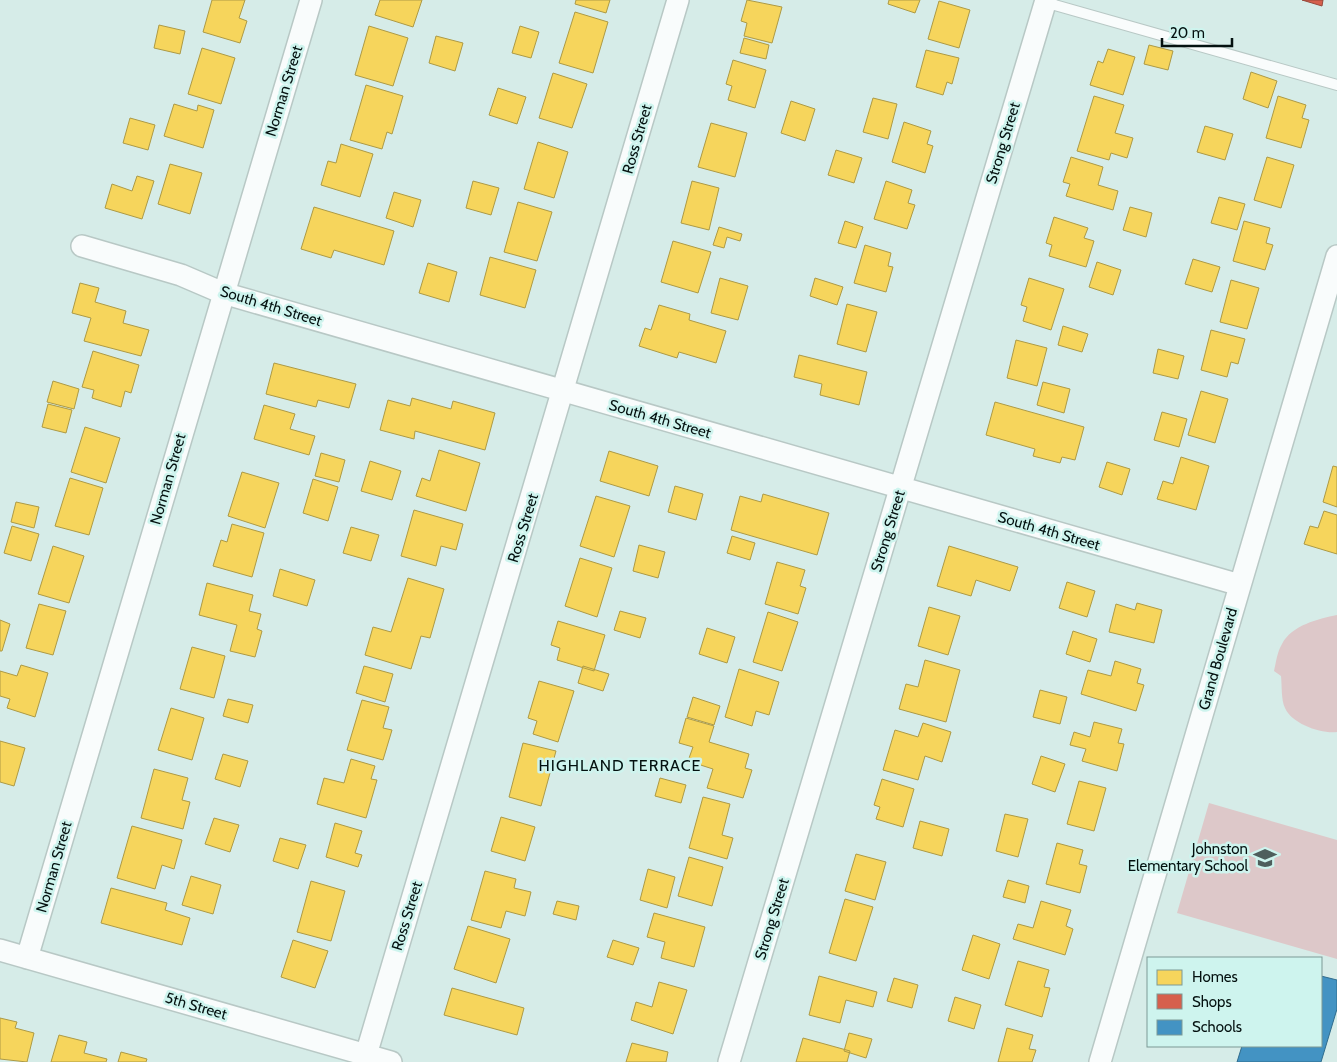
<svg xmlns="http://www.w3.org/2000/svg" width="1337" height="1062" font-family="Cabin,sans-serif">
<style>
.green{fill:#ddc8c9}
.homes{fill:#f6d55c;stroke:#ad9a45}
.shops{fill:#d6604d;stroke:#97483b}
.schools{fill:#4393c3;stroke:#306c8d}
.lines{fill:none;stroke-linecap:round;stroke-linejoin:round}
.lane-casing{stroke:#b8c8c5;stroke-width:12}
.street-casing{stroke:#b8c8c5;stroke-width:24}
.lane{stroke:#f9fcfc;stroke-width:10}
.street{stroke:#f9fcfc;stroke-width:21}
.labels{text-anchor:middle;stroke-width:5;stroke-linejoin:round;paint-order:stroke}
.street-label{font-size:15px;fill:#041110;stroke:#cef4ee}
.poi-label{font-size:15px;fill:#041110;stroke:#cef4ee;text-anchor:end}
.neighbourhood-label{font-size:16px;letter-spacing:1px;fill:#041110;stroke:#cef4ee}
</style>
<rect width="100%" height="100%" fill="#d6ece8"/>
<path class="green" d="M1337,615V732C1321,734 1292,724 1285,708C1281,700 1282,685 1281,676L1274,671C1276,663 1277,652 1282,644C1292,625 1318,619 1337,615Z
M1209,803L1337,840V959L1177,913Z"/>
<path class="homes" d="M212,0H245L239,18L247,21L240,43L203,32Z
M380,0H422L413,27L375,15Z
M576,0H610L606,13L575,4Z
M747,0L782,7L772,43L744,36L747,23L741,21Z
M889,0H920L915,13L888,4Z
M939,1L970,10L959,48L928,39Z
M575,12L608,22L593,73L559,63Z
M159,25L185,31L180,54L154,48Z
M369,26L408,38L393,86L355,75Z
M520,26L539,32L531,58L512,53Z
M436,36L463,43L455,71L429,63Z
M744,38L769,45L766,59L740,53Z
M1149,45L1173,51L1168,70L1144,64Z
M202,48L235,58L221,104L188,94Z
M1108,49L1135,57L1123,95L1090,85L1098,61L1103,63Z
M926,50L959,58L952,84L947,82L943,95L916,87Z
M733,60L766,70L755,108L728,100L732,86L726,84Z
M1251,72L1277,81L1268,108L1243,99Z
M553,73L587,84L572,128L539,118Z
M366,85L403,96L392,134L387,132L382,149L350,140Z
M498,88L526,97L517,124L489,115Z
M1094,96L1124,105L1115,133L1133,138L1127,158L1111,153L1109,160L1077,151Z
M1278,96L1306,105L1302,118L1309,120L1301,148L1266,138Z
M873,98L897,104L888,139L863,132Z
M791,101L815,109L805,141L781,133Z
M174,104L197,111L198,105L214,110L203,148L164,136Z
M130,118L155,125L148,150L123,143Z
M904,122L931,131L927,144L933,146L925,173L892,162Z
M711,123L747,133L735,177L698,167Z
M1205,126L1233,134L1225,160L1197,152Z
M538,142L568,152L554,198L524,189Z
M341,144L373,154L360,197L321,185L328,161L336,163Z
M836,150L862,158L854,183L828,175Z
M1071,157L1103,167L1098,185L1118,191L1113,210L1066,196L1070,184L1063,182Z
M1267,157L1294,165L1281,208L1254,200Z
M170,164L202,173L190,214L158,204Z
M137,176L154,181L142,219L105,208L112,184L132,191Z
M473,181L499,188L491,215L466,208Z
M692,181L719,188L709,230L681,223Z
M886,181L912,190L908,203L915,205L907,229L874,219Z
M394,192L421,200L413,227L386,218Z
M1219,197L1245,204L1237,230L1211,223Z
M518,202L552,212L537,261L504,252Z
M314,207L394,231L384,265L334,250L331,258L301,249Z
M1130,207L1152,213L1146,237L1123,230Z
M1054,217L1088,228L1084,238L1094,241L1086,267L1049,256L1052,245L1046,243Z
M845,221L863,227L856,248L838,243Z
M1244,221L1270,228L1266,243L1273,245L1265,270L1233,261Z
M719,227L742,234L740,241L727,237L724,248L713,245Z
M673,241L711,252L698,293L661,282Z
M865,245L891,253L888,266L893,267L886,292L854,283Z
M490,257L536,270L525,308L480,295Z
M1193,259L1220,267L1212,292L1185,284Z
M1097,262L1121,270L1113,295L1089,287Z
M428,263L457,272L449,302L419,293Z
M720,278L748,286L738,320L711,313Z
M815,278L843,287L837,305L810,296Z
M1029,278L1064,289L1051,330L1023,321L1027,307L1021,305Z
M1231,280L1259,288L1247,329L1220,322Z
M80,283L99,288L95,302L126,311L123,323L149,330L141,356L84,341L91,318L72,313Z
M847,304L877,312L866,352L837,344Z
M659,305L690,314L689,320L726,331L716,363L679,352L677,358L639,346L645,328L651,330Z
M1063,326L1088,334L1082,352L1058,345Z
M1211,330L1245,339L1238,364L1231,362L1227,377L1201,370Z
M1016,340L1047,348L1037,386L1007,378Z
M1158,349L1184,356L1178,379L1153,373Z
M93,351L139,365L131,393L125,391L121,407L92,398L94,390L82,387Z
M799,355L867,372L859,405L820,395L822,384L794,377Z
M274,363L356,384L349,408L318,400L316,407L266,394Z
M53,381L79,389L74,409L47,402Z
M1043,382L1070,389L1064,413L1037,405Z
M1201,391L1228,399L1215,443L1188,435Z
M412,398L451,409L453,401L495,413L485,450L415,431L414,439L380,430L388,400L410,406Z
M995,402L1084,427L1075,460L1062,457L1060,463L1033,456L1035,449L986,435Z
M48,404L72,410L66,433L42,427Z
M264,405L295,414L290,429L315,436L309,455L254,439Z
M1162,412L1187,419L1179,447L1154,440Z
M85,427L120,438L106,483L71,472Z
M439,450L480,463L466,511L416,496L422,478L430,481Z
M609,451L658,466L649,496L600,481Z
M321,453L345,460L339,482L315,476Z
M1181,457L1209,466L1196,510L1157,499L1163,481L1173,484Z
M370,461L401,471L392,500L361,491Z
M1107,462L1130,469L1122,495L1099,487Z
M1333,466L1337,467V507L1323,502Z
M242,472L279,483L265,528L228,516Z
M70,478L103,488L89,535L55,526Z
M313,479L338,487L328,521L303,513Z
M675,486L703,494L696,520L668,512Z
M763,494L829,513L817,555L731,530L740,496L761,502Z
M596,496L630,506L614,557L580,546Z
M16,502L39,507L34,528L11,522Z
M414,510L463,524L456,550L441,546L436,566L401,556Z
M1324,511L1337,515V554L1304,544L1310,526L1318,528Z
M232,524L264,533L252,577L213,566L221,540L227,542Z
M12,526L39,534L31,561L4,553Z
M351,527L379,535L371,561L343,553Z
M732,536L755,543L750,560L727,553Z
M639,545L665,552L658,578L633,571Z
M53,546L84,556L69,603L38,594Z
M949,546L1018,567L1010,591L976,580L971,596L937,586Z
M580,558L612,568L597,617L565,606Z
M777,562L805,570L800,586L806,588L798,614L765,604Z
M280,569L315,580L307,606L273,596Z
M408,578L444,589L430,638L421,636L411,669L365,655L373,627L391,632Z
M1067,582L1095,591L1087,617L1059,608Z
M207,583L253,595L249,611L261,614L257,629L262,631L255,657L230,651L237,625L199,615Z
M1137,603L1162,610L1154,643L1109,632L1116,604L1135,610Z
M39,604L66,611L53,655L26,648Z
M929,607L960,616L948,655L918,646Z
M620,611L646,618L640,638L614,630Z
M768,612L798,622L782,671L753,662Z
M0,620L10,624L2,651H0Z
M558,621L605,635L594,671L557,660L560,648L551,645Z
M707,628L735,637L727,663L699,654Z
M1073,631L1097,639L1090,662L1066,654Z
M192,647L225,656L214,698L180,689Z
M925,660L960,670L946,722L899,709L906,684L918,687Z
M1115,661L1141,669L1137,683L1144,685L1136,711L1081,694L1088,670L1111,676Z
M21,665L48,673L35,717L7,708L10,699L0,696V671L17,676Z
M364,666L393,674L385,702L356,693Z
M583,666L609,674L603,691L578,683Z
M739,669L779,682L769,715L756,711L752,726L725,717Z
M539,681L574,691L558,742L533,734L537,721L528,718Z
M1040,690L1067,697L1060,724L1033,717Z
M693,697L720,706L714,725L687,717Z
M228,699L253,705L248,723L223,716Z
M362,700L389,707L383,728L392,730L383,760L347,750Z
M171,708L204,718L192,760L158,750Z
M686,718L714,726L709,742L749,754L745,768L752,770L743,798L707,788L713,769L688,761L693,747L679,743Z
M1094,722L1122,729L1118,743L1124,744L1117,771L1082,761L1086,749L1070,745L1074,732L1090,737Z
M923,723L951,732L942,762L925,756L918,780L883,770L895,730L918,737Z
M0,741L25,748L14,786L0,782Z
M523,743L556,751L541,806L509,797Z
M223,754L248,761L240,787L215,779Z
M1041,756L1065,764L1055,792L1032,784Z
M351,759L375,766L371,779L377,780L366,818L317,804L324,778L344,783Z
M154,769L188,778L182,800L190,802L183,829L141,818Z
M660,778L686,785L681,803L655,796Z
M882,779L914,789L903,827L876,819L880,807L874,805Z
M1079,781L1106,788L1094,831L1067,824Z
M703,797L730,804L722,835L733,838L727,859L689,848Z
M1005,814L1028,819L1018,857L996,851Z
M501,817L535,827L525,861L491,851Z
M214,818L239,825L230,852L205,844Z
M920,821L949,829L942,856L913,848Z
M335,823L362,831L355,853L362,855L358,867L326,857Z
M132,826L182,840L174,869L162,865L155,889L117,878Z
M280,838L306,845L298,869L273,861Z
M1057,843L1083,850L1079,864L1087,866L1080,893L1046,884Z
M856,854L886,862L875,900L845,891Z
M689,857L723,867L712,906L678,896Z
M648,869L675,877L667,908L640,900Z
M485,871L516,879L514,888L531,892L525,916L506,911L501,928L471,920Z
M191,876L221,885L213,914L182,905Z
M1008,880L1029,886L1025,903L1003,897Z
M311,881L345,891L331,941L297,932Z
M111,888L167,903L165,910L190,918L182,945L101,923Z
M845,899L873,907L856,961L829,953Z
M557,901L579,906L576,920L553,914Z
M1041,901L1071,910L1066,926L1073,929L1065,955L1013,939L1018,924L1033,928Z
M654,913L705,927L694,967L661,958L665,942L647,937Z
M468,926L510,939L496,983L454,969Z
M973,935L1000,944L989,979L962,970Z
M293,940L328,951L315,988L281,977Z
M613,940L639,948L633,965L607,957Z
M1018,961L1049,970L1044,987L1050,988L1042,1017L1005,1005Z
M819,976L877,992L873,1007L846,1000L840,1023L809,1015Z
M894,978L918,985L912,1008L887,1001Z
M659,982L687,990L673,1034L631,1020L636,1002L652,1007Z
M452,988L524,1008L517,1035L444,1015Z
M955,997L981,1005L974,1029L948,1021Z
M0,1018L17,1022L15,1028L34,1033L27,1062L0,1059Z
M1007,1028L1033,1035L1029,1049L1036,1050L1032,1062H998Z
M849,1033L872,1039L866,1058L844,1051Z
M59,1035L87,1042L84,1053L107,1059L106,1062H51Z
M803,1038L850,1051L847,1062H796Z
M632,1043L668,1052L666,1062H626Z
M121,1052L147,1059L146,1062H118Z"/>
<path class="shops" d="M1302,0H1323L1322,6Z"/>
<path class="schools" d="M1321,976L1337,980V1009L1321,1062H1237L1242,1046H1321Z"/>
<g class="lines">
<defs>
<path id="lane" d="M1044,2L1337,85"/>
<path id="street" d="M82,246L181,275L223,293L1240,585
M0,950L391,1062
M27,958L311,0
M366,1055L678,0
M729,1062L1046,0
M1100,1062L1337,256"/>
</defs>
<use href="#lane" class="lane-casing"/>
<use href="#street" class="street-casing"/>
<use href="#lane" class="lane"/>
<use href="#street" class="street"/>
</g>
<defs>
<symbol id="school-bare" viewBox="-9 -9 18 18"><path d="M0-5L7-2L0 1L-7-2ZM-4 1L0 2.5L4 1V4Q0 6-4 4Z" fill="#4e5e5c" stroke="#cef4ee" stroke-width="2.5" paint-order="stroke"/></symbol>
</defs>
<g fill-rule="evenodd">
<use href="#school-bare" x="1249" y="842" width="32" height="32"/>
</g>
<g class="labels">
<g class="street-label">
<text transform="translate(284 91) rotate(-73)" y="5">Norman Street</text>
<text transform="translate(637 139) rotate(-74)" y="5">Ross Street</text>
<text transform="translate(1003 143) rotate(-73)" y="5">Strong Street</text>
<text transform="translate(271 306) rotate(17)" y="5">South 4th Street</text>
<text transform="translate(660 419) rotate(16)" y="5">South 4th Street</text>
<text transform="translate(168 479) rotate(-74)" y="5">Norman Street</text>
<text transform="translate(523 528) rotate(-73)" y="5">Ross Street</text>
<text transform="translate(888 531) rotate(-73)" y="5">Strong Street</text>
<text transform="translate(1049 531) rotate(16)" y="5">South 4th Street</text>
<text transform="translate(1218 659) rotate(-74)" y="5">Grand Boulevard</text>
<text transform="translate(54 867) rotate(-74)" y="5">Norman Street</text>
<text transform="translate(407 916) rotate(-73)" y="5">Ross Street</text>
<text transform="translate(772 919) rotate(-73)" y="5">Strong Street</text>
<text transform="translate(196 1006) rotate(16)" y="5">5th Street</text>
</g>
<g class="poi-label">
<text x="1248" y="854">Johnston<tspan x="1248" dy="17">Elementary School</tspan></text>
</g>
<g class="neighbourhood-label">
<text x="620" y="771">HIGHLAND TERRACE</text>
</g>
</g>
<rect x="1147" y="957" width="175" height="90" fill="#cef4ee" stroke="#7d9995"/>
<rect x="1157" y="970" width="25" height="15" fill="#f6d55c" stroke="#7d9995"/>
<text x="1192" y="982" font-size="15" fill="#041110">Homes</text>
<rect x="1157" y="994" width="25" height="15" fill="#d6604d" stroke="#7d9995"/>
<text x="1192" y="1007" font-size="15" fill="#041110">Shops</text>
<rect x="1157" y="1020" width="25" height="15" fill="#4393c3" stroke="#7d9995"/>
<text x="1192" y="1032" font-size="15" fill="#041110">Schools</text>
<path d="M1162 38v8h70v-8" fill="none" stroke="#041110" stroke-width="2.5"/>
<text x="1170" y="38" font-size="15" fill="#041110" stroke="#cef4ee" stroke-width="4" paint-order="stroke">20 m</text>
</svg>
